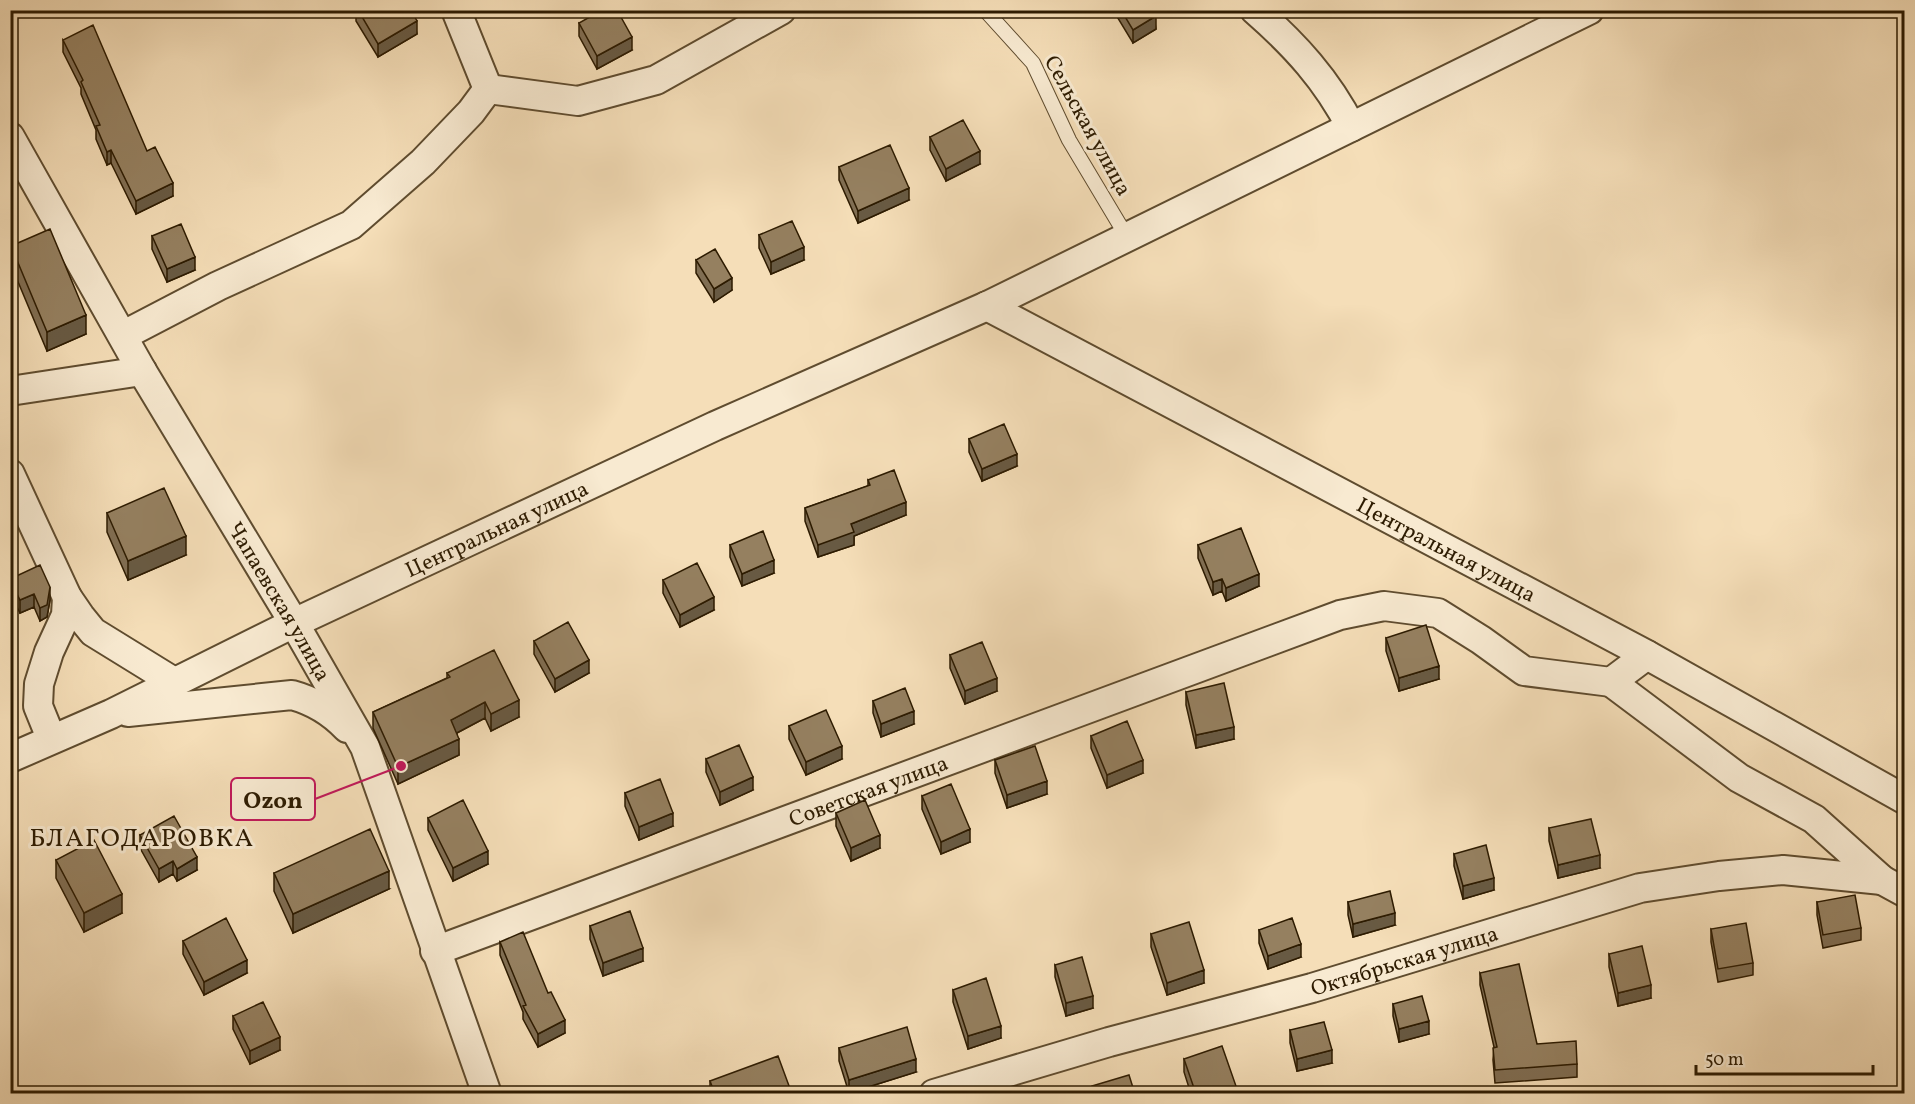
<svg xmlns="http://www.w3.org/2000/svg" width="1915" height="1104" font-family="Vollkorn,serif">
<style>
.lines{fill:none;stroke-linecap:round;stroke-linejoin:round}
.service-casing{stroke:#5f4c2f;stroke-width:16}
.minor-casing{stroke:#5f4c2f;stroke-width:32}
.service{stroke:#f8ead1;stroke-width:14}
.minor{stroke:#f8ead1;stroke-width:28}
.wall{fill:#806e53;stroke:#2d1b01;stroke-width:1.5}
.shaded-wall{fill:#685a43;stroke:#2d1b01;stroke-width:1.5}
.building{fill:#958060;stroke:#2d1b01;stroke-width:1.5}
.labels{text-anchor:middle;stroke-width:6;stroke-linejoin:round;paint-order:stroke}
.street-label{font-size:22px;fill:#2d1b01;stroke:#f8ead1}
.quarter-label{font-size:26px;letter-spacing:1.5px;fill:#2d1b01;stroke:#f8ead1}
.leader{fill:none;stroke:#c2185b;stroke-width:2}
.callout-dot{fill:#c2185b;stroke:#f8ead1;stroke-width:2}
.callout{fill:#f8ead1;stroke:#c2185b;stroke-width:2}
.callout-label{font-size:24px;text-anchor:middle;font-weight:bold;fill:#2d1b01}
</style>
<rect width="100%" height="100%" fill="#f5deb8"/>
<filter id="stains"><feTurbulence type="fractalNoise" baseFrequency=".00333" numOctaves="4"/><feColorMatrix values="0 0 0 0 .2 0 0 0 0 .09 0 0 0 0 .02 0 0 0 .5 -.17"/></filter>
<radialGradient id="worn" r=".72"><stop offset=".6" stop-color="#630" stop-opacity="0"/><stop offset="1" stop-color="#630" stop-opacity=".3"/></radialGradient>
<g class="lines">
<defs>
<path id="service" d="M985,10L1033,63L1069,140L1127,237"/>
<g id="minor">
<path d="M456,10L488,89"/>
<path d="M1255,10C1295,45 1327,80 1351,127"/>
<path d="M488,89L578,101L656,80L781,10"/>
<path id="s1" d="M10,137L142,371L294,623L365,747L487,1094"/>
<path id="s2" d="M987,306L1647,655L1904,799"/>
<path d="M124,335L218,286L351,225L423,162L471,112L488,89"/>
<path d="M10,391L142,371"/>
<path d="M10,474L67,597L80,616L93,632L174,682"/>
<path d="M1611,682L1739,778L1814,819L1882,880L1904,892"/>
<path d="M128,712L292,695C314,701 331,711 347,728"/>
<path d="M51,738L38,706L39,684L49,652L66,615L67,597"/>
<path id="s3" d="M10,758L111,714L294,623L715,426L987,306L1589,10"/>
<path id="s4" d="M435,951L1340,615L1384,606L1438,613L1481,640L1524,671L1611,682L1647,655"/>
<path id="s5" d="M934,1094L1109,1042L1312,988L1640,888L1719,876L1783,870L1882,880"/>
</g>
</defs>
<use href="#service" class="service-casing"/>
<use href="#minor" class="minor-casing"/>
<use href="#service" class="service"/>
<use href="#minor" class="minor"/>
</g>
<path class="wall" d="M356,10H411L417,34L378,57L356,21Z
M1113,10H1153L1156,29L1133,43Z
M579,23L632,50L597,69L579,36Z
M63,40L147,151L173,196L136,214L111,163L107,165L96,139V130L81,94V88L63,52Z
M930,137L980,164L946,181L930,150Z
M839,167L909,200L858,223L839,180Z
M759,235L804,260L771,274L759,248Z
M152,236L195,270L167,282L152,249Z
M11,246L86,334L47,351L11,265Z
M696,260L732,290L714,302L696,273Z
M969,439L1017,466L982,481L969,452Z
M868,480L906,515L854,536V545L818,557L805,521V508L868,486Z
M107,513L186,555L128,580L107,532Z
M730,545L774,573L742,586L730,557Z
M1198,545L1259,586L1226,601L1222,591L1213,595L1198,558Z
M10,579L50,600L47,617L40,621L34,607L20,613L10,593Z
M663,580L714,610L680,627L663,593Z
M1386,638L1439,679L1399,691L1386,651Z
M534,641L589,673L555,692L534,654Z
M950,655L997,691L965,704L950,668Z
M447,673L519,717L491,731L485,718L457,733L459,755L398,784L373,728V712L447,678Z
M1186,692L1234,739L1196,748L1186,705Z
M873,701L914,724L881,737L873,713Z
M789,726L842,759L806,775L789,739Z
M1091,736L1143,773L1107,788L1091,748Z
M706,759L753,790L720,805L706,772Z
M995,760L1047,794L1007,808L995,773Z
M625,793L673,826L639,840L625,806Z
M922,796L970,842L941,854L922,809Z
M836,813L880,848L851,861L836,826Z
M428,818L488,864L453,881L428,830Z
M1549,828L1600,868L1558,878L1549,841Z
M140,835L197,870L177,881L173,874L159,882L140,848Z
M1454,854L1494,890L1463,899L1454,866Z
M56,860L122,913L84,932L56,878Z
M274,873L389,889L293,933L274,891Z
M1348,902L1395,925L1353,937L1348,915Z
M1817,902L1861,928V940L1823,948L1817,915Z
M590,926L643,961L603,976L590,939Z
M1711,929L1753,963V975L1718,982L1711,942Z
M1259,930L1301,957L1268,969L1259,943Z
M1151,934L1204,983L1167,995L1151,947Z
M183,941L247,973L204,995L183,954Z
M500,942L548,993L565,1033L538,1047L523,1019V1012L500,955Z
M1609,954L1651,998L1618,1006L1609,967Z
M1055,965L1093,1008L1066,1016L1055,977Z
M1480,973L1537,1044L1577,1064V1077L1495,1083L1493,1060L1494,1047L1480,985Z
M953,990L1001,1038L968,1049L953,1002Z
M1393,1004L1429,1034L1399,1042L1393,1016Z
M233,1016L280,1050L250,1064L233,1029Z
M1290,1030L1332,1063L1297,1071L1290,1043Z
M839,1048L916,1072L849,1093L839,1061Z
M1184,1059L1237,1094H1191L1184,1072Z
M710,1081L792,1094H710Z"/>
<path class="shaded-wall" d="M1156,16V29L1133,43V30Z
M417,21V34L378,57V44Z
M632,37V50L597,69V56Z
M111,150V163L107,165V152Z
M980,151V164L946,181V169Z
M173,183V196L136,214V201Z
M909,188V200L858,223V211Z
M804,247V260L771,274V262Z
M195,257V270L167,282V269Z
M732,278V290L714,302V289Z
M86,315V334L47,351V332Z
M1017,454V466L982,481V469Z
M906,502V515L854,536V545L818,557V545L851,524Z
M12,504V517L10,518V505Z
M186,536V555L128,580V561Z
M774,560V573L742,586V574Z
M1259,574V586L1226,601V588Z
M1222,579V591L1213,595V582Z
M50,587V600L47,617L40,621V608Z
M34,594V607L20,613V600Z
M714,597V610L680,627V615Z
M589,660V673L555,692V679Z
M1439,666V679L1399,691V678Z
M997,678V691L965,704V691Z
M519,700V717L491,731V714Z
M485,702V718L451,736V720Z
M914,711V724L881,737V724Z
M1234,727V739L1196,748V735Z
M459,739V755L398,784V767Z
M842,746V759L806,775V762Z
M1143,760V773L1107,788V775Z
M753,777V790L720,805V792Z
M1047,781V794L1007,808V795Z
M673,813V826L639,840V827Z
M970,829V842L941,854V842Z
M880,835V848L851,861V848Z
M488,851V864L453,881V868Z
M1600,855V868L1558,878V865Z
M197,857V870L177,881V869Z
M173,861V874L159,882V869Z
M389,871V889L293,933V914Z
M1494,878V890L1463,899V886Z
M122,894V913L84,932V913Z
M1395,913V925L1353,937V924Z
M1301,944V957L1268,969V956Z
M643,948V961L603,976V963Z
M247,960V973L204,995V982Z
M1204,970V983L1167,995V983Z
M1651,985V998L1618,1006V993Z
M1093,996V1008L1066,1016V1003Z
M565,1020V1033L538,1047V1034Z
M1429,1021V1034L1399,1042V1029Z
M1001,1026V1038L968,1049V1036Z
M280,1037V1050L250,1064V1051Z
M1332,1050V1063L1297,1071V1059Z
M916,1059V1072L849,1093V1080Z
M1237,1089V1094H1225Z"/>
<path class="building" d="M358,10H411L417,21L378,44Z
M602,10H617L632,37L597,56L579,23Z
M1121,10H1153L1156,16L1133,30Z
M93,25L147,151L155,147L173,183L136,201L111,150L107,152L96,126L100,125L81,82L83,80L63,40Z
M963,120L980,151L946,169L930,137Z
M890,145L909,188L858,211L839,167Z
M792,221L804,247L771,262L759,235Z
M181,224L195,257L167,269L152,236Z
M50,229L86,315L47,332L11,246Z
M715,249L732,278L714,289L696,260Z
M1004,424L1017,454L982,469L969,439Z
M894,470L906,502L851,524L854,532L818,545L805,508L870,485L868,480Z
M164,488L186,536L128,561L107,513Z
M1241,528L1259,574L1226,588L1222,579L1213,582L1198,545Z
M763,531L774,560L742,574L730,545Z
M697,563L714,597L680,615L663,580Z
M40,565L50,587L47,605L40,608L34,594L20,600L10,580V579Z
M568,622L589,660L555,679L534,641Z
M1426,625L1439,666L1399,678L1386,638Z
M982,642L997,678L965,691L950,655Z
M494,650L519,700L491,714L485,702L451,720L459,739L398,767L373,712L450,677L447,673Z
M1224,683L1234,727L1196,735L1186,692Z
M905,688L914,711L881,724L873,701Z
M826,710L842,746L806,762L789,726Z
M1127,721L1143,760L1107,775L1091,736Z
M739,745L753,777L720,792L706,759Z
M1035,746L1047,781L1007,795L995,760Z
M660,779L673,813L639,827L625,793Z
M951,784L970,829L941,842L922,796Z
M463,800L488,851L453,868L428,818Z
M865,800L880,835L851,848L836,813Z
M174,816L197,857L177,869L173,861L159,869L140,835Z
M1591,819L1600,855L1558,865L1549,828Z
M370,829L389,871L293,914L274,873Z
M94,840L122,894L84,913L56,860Z
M1486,845L1494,878L1463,886L1454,854Z
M1390,891L1395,913L1353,924L1348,902Z
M1855,895L1861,928L1823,935L1817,902Z
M630,911L643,948L603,963L590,926Z
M226,918L247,960L204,982L183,941Z
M1292,918L1301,944L1268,956L1259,930Z
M1189,922L1204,970L1167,983L1151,934Z
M1746,923L1753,963L1718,969L1711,929Z
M523,932L548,993L551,992L565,1020L538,1034L523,1006L526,1005L500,942Z
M1642,946L1651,985L1618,993L1609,954Z
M1082,957L1093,996L1066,1003L1055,965Z
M1519,964L1537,1044L1576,1041L1577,1064L1495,1070L1493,1048L1497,1047L1480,973Z
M986,978L1001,1026L968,1036L953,990Z
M1422,996L1429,1021L1399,1029L1393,1004Z
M263,1002L280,1037L250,1051L233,1016Z
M1324,1022L1332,1050L1297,1059L1290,1030Z
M907,1027L916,1059L849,1080L839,1048Z
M1222,1046L1237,1089L1225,1094H1196L1184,1059Z
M778,1056L792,1094H715L710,1081Z
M1129,1075L1135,1094H1095L1092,1086Z"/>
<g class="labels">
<g class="street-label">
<text transform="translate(1089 125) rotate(61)" y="8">Сельская улица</text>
<text dy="8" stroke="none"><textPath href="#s3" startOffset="538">Центральная улица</textPath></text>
<text dy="8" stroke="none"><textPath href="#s2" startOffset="520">Центральная улица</textPath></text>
<text dy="8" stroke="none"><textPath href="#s1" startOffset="537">Чапаевская улица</textPath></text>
<text dy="8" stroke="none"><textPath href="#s4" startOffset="462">Советская улица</textPath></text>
<text dy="8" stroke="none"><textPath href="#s5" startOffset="489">Октябрьская улица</textPath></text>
</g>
<g class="quarter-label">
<text x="142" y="846">БЛАГОДАРОВКА</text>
</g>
</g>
<path class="leader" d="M401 766L315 799"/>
<circle class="callout-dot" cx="401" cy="766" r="6"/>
<rect class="callout" x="231" y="778" width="84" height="42" rx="6"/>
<g class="callout-label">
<text x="273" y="808">Ozon</text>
</g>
<rect width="1915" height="1104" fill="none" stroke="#f5deb8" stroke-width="36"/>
<rect x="12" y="12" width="1891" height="1080" fill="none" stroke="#2d1b01" stroke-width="3"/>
<rect x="18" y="18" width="1879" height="1068" fill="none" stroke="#2d1b01" stroke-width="1.5"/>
<path d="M1696 1065v9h177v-9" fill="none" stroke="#2d1b01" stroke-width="3"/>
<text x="1705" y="1065" font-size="18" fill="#2d1b01" stroke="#f8ead1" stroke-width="4.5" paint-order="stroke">50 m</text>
<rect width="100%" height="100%" filter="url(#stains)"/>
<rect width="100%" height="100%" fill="url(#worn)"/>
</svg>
